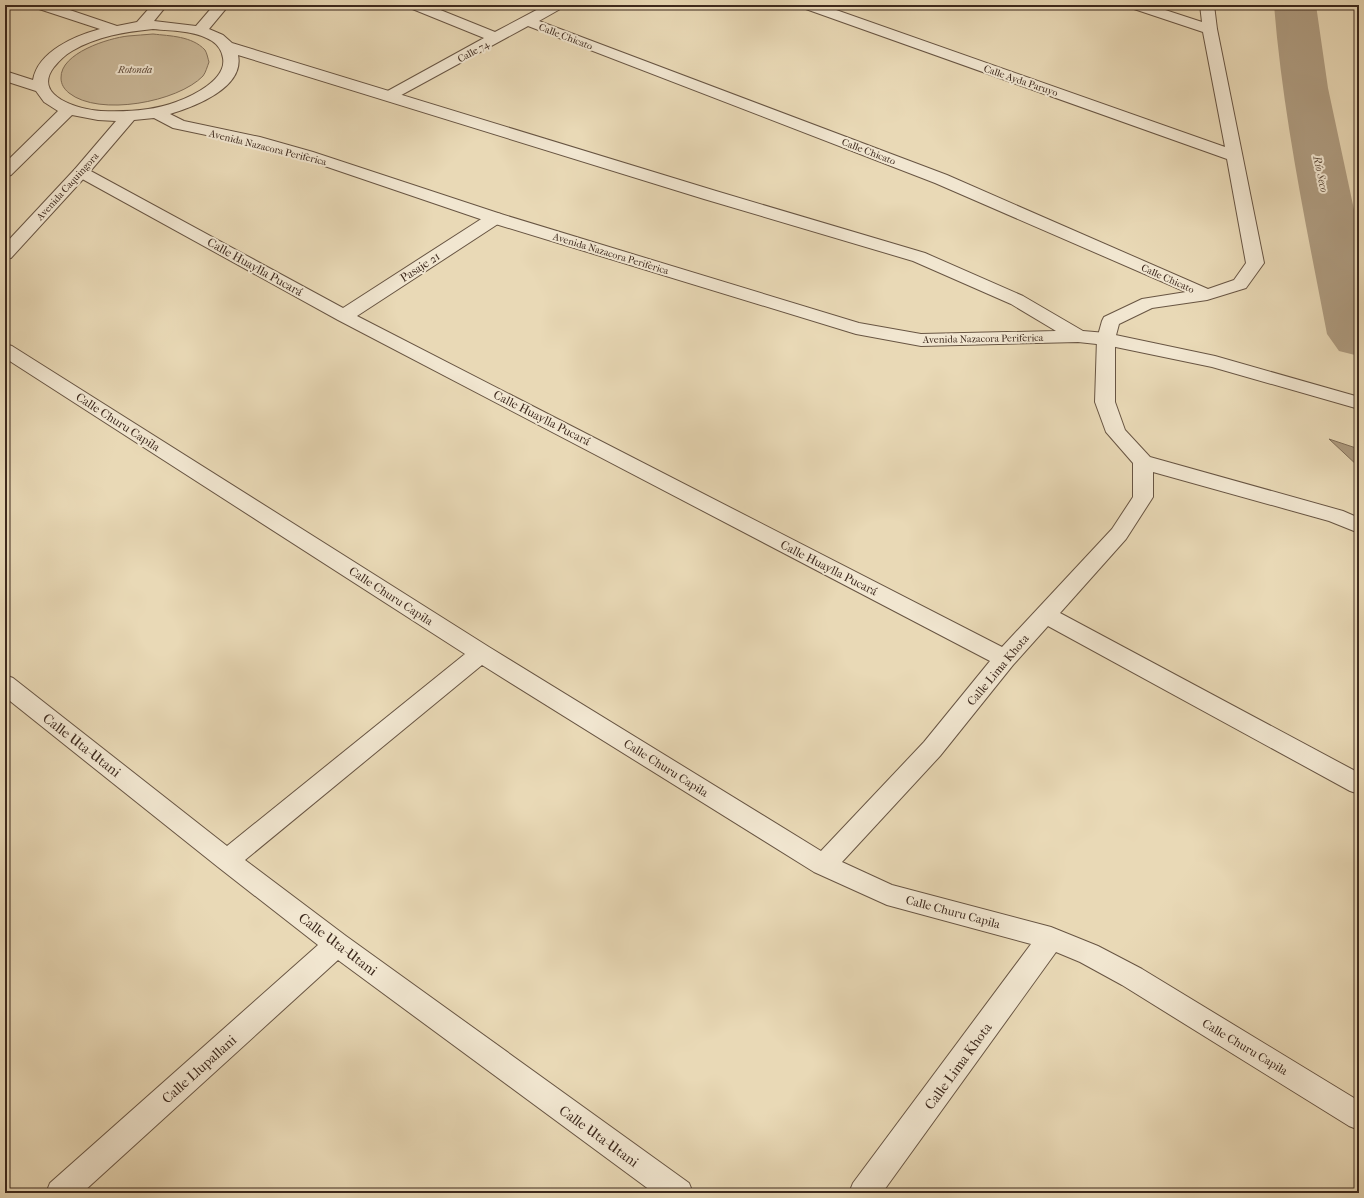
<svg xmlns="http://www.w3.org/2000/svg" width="1364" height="1198" font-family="'IM FELL French Canon',serif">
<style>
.green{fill:#ccbb9c;stroke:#84725c}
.water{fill:#af9d82;stroke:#816f5a}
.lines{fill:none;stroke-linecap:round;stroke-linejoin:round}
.river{fill:#af9d82;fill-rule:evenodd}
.minor-casing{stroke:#685543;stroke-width:2}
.tertiary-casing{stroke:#685543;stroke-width:2}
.minor{fill:#f1e6d0;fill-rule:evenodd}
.tertiary{fill:#f1e6d0;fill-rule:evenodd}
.labels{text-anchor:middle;stroke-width:4;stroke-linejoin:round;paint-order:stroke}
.far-street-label{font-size:10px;fill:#3d291d;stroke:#f1e6d0}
.far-park-label{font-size:10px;font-style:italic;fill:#5a4636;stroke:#f1e6d0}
.far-water-label{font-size:11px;font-style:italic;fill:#5f4c3b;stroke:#f1e6d0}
.street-label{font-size:12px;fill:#3d291d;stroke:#f1e6d0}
.near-street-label{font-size:14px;fill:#3d291d;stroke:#f1e6d0}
</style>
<rect width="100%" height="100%" fill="#e9d9b6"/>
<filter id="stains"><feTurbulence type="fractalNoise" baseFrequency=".005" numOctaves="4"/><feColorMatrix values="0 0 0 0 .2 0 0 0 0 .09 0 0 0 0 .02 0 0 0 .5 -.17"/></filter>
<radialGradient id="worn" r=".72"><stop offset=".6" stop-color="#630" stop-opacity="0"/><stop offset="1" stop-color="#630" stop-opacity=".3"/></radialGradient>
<path class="green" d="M153,34C170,36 192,36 205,50C207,53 208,59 209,62C207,67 206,72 203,76C178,102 99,117 69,93C64,89 61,84 61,78C60,53 109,38 128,36C136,35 145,35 153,34Z"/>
<path class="water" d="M1329,439L1359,449V467Z"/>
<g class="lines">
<path class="river" d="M1274,5H1316L1328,88L1359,233V356L1339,351L1327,334C1306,225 1283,116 1274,5Z"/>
<defs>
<path id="minor" d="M408,5H428L495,32L546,5H564L562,8L539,21L947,175L1208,289L1234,280L1246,263L1227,159L803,8L801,5H822L1225,147L1203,32L1131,8L1129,5H1150L1202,22L1200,5H1214L1217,29L1264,263L1246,288L1207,300L1152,308L1119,324L1115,339V402L1125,430L1150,457L1343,511L1359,518V533L1329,521L1153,472V497L1126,539L1060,613L1359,773V794L1350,791L1048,626L1013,665L940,756L842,862L892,885L1051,927L1098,946L1142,969L1359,1101V1130L1349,1126L1122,985L1080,962L1056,952L882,1193H849L853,1183L1031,944L887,905L814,872L482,665L245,860L346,936L689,1183L693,1193H654L338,960L82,1193H46L50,1183L318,945L218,867L5,697V675L13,678L227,846L465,654L5,358V344L12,346L489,647L821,851L924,742L990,661L338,320L75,175L73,172L75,169L81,167L87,169L343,308L489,214L495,213L501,214L504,218L501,222L357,316L1002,647L1112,529L1133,497V463L1106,432L1095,402L1097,339L1102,321L1104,317L1142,299L1186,292L935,183L528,26L394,99L389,101L384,99L381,96L384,93L484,38L410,8Z"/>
<path id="tertiary" d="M34,5H55L117,26L137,22L152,5H167L154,21L196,26L214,5H229L209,29L223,35L232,43L716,191L925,253L1023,296L1083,331L1106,333L1215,356L1359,397V409L1212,367L1106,345L1078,342L921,346L856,334L489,222L301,158L258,146L173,128L154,118L134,120L87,175L11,258L5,259V244L75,169L116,121L98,120L72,115L11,175L5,177V163L58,111L44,102L36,91L5,81V71L33,80C38,51 75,36 100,29L36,8ZM153,29C172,31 195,30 212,41C218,45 222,51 223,58C227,80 192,96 176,102C152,111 126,112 101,111C81,110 31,97 54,67C59,61 65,55 72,51C97,36 125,32 153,29ZM238,55L704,199L913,261L1011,304L1056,331L921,334L859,323L501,214L313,152L260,137L184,121L170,114C194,107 245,88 238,55Z"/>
</defs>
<use href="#minor" class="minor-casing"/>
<use href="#tertiary" class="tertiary-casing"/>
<use href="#minor" class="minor"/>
<use href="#tertiary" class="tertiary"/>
</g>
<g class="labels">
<g class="far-street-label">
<text transform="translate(566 36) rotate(21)" y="4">Calle Chicato</text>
<text transform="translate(473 51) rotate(-29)" y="4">Calle 74</text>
<text transform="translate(1021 80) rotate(19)" y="4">Calle Ayda Paruyo</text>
<text transform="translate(268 147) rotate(14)" y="4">Avenida Nazacora Periferica</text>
<text transform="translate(869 151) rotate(21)" y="4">Calle Chicato</text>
<text transform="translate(67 186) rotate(-48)" y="4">Avenida Caquingora</text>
<text transform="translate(611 253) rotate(17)" y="4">Avenida Nazacora Periferica</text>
<text transform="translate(1168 278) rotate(24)" y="4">Calle Chicato</text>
<text transform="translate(983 338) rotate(-1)" y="4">Avenida Nazacora Periferica</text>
</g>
<g class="far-park-label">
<text x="135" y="73">Rotonda</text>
</g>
<g class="far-water-label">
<text transform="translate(1321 174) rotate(78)" y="4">Río Seco</text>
</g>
<g class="street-label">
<text transform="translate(255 267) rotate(29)" y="4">Calle Huaylla Pucará</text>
<text transform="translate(420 267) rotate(-33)" y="4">Pasaje 21</text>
<text transform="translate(542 418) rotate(27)" y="4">Calle Huaylla Pucará</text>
<text transform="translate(118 422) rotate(33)" y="4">Calle Churu Capila</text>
<text transform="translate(829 568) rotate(27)" y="4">Calle Huaylla Pucará</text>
<text transform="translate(391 596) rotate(33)" y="4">Calle Churu Capila</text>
<text transform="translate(998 670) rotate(-50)" y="4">Calle Lima Khota</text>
<text transform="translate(666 768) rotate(32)" y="4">Calle Churu Capila</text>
<text transform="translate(953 912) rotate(15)" y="4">Calle Churu Capila</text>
<text transform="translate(1245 1047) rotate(31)" y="4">Calle Churu Capila</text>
</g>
<g class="near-street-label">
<text transform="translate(82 745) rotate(38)" y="5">Calle Uta-Utani</text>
<text transform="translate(338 944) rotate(37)" y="5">Calle Uta-Utani</text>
<text transform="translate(958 1066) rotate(-54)" y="5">Calle Lima Khota</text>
<text transform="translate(199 1069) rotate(-42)" y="5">Calle Llupallani</text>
<text transform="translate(599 1136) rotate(36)" y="5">Calle Uta-Utani</text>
</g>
</g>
<rect width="1364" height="1198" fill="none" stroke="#e9d9b6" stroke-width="20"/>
<rect x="6" y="6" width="1352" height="1186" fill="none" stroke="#3d291d" stroke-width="2"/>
<rect x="10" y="10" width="1344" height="1178" fill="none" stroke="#3d291d"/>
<rect width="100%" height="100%" filter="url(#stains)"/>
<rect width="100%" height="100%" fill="url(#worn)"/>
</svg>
